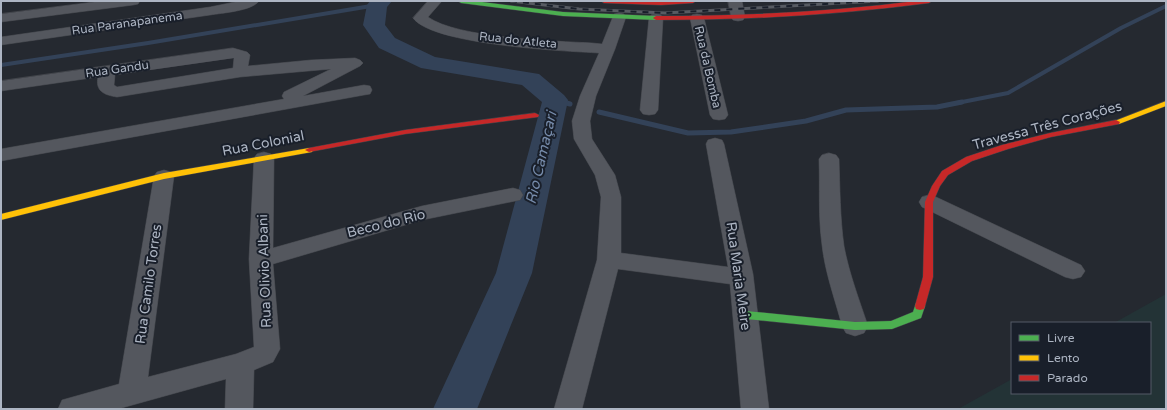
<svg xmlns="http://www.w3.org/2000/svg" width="1167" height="410" font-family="'Varela Round',sans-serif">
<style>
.green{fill:#233336}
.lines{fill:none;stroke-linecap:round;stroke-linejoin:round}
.stream-far1{stroke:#334258;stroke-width:4}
.stream{stroke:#334258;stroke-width:5}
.river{fill:#334258;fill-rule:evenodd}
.street-casing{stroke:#41444a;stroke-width:1}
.fast-casing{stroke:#41444a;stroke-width:1}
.slow-casing{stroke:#41444a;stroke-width:1}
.jam-casing{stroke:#41444a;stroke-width:1}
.street{fill:#54575e;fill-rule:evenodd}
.fast{fill:#4caf50;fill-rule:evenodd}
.slow{fill:#ffc107;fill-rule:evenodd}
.jam{fill:#c62828;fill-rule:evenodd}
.rail-casing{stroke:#575b62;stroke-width:3}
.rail{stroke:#191f2a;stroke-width:2;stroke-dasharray:6;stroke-linecap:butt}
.labels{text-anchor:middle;stroke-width:4;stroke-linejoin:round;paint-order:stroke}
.far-street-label{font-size:12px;fill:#adb5c3;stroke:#191f2a}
.street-label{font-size:14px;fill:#adb5c3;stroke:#191f2a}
.water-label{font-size:15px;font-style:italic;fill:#768baa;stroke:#191f2a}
</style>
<rect width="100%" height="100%" fill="#252930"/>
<path class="green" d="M1166,294V409H958L1012,379V393H1150V323H1114Z"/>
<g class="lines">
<path class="stream-far1" d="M1,65L148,43L377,5
M555,100L567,103
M957,103L1008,93L1121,28L1166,6"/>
<path class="stream" d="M563,102L570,104
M599,112L688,133L731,132L806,121L846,110L937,107L962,102"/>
<path class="river" d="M370,1H392L387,7L385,25L395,38L435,57L539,74L564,95L568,100L532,273L477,409H433L496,273L542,102L522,85L421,68L379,48L363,25L367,5Z"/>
<defs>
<path id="street" d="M102,1H140L138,4L133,5L1,22V14Z
M240,1H259C252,11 222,13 210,15L1,45V37L210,7Z
M428,1H442L428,17C457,38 554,41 592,43L602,44L614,14L619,13L624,14L626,17L615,49L596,96L590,121L592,139L615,175L621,197V253L728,267L706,144L708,140L715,138L722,140L724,144L753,274L769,409H741L730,284L618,269L582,409H554L597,260L601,197L595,175L574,139L572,121L580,96L599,53C564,51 432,45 413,18Z
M728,1H742L745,17L743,20L738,21L733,20L731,17Z
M656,14L661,15L663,18L658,110L655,114L649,115L643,114L640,110L649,18L651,15Z
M697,14L702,15L704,18L728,115L725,119L719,120L713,119L710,115L690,18L692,15Z
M233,48L247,52L250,55L248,66L311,60L355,58L360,60L363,63L360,66L303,96L364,85L370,86L372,90L370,94L364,95L1,161V149L284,99L282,96L284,92L331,69L240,77L117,97C104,95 95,91 98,77L1,91V81ZM234,58L233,68L117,87L114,85L115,75Z
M264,152L271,154L274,158L273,248L422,206L513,188L520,190L523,195L520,200L422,220L273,264L280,349L273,362L254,370L253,409H225L226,379L118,409H58L62,400L119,384L154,176L157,172L164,170L171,172L174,176L148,377L236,354L254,347L249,259L254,158L257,154Z
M829,153L836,155L839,159C840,188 840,217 844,246C849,273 859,299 868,326L864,333L855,336L846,333L842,326C835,299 825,273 822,245C818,217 820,188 819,159L822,155Z
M929,195L936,197L1081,265L1085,271L1081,277L1073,279L1065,277L922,207L919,202L922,197Z"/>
<path id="fast" d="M458,1H474L563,12L656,16L659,18L656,20L563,16L461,3Z
M920,302L924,303L925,306L921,318L892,329L855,330L746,319L742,318L741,315L742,312L746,311L855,322L891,321L913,312L916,303Z"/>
<path id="slow" d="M1166,101V106L1119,124H1116L1112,122Z
M309,148H312L313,150L312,152L164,179L1,220V214L164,173Z"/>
<path id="jam" d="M601,1H696L693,3L661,5L604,3Z
M916,1H932L929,3C838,15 748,20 656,20L653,18L656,16C743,16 830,12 916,1Z
M535,113L539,115L538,117L405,134L309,152L305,150L309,148L405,130Z
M1116,120L1120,122L1119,124L1051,137L1008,149L972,161L948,175L940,186L933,202V277L925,306L924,309L920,310L916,309L915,306L923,277L925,202L932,186L942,171L966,157L1002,145L1050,133Z"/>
</defs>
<use href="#street" class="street-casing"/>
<use href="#fast" class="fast-casing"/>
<use href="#slow" class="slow-casing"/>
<use href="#jam" class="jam-casing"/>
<use href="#street" class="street"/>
<use href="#fast" class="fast"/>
<use href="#slow" class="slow"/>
<use href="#jam" class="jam"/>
<defs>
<path id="rail" d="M511,1L579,9L665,13L878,1"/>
</defs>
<use href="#rail" class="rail-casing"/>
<use href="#rail" class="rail"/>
</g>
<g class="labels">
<g class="far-street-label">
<text transform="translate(127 23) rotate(-8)" y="4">Rua Paranapanema</text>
<text transform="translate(518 40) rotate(6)" y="4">Rua do Atleta</text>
<text transform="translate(708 67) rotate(77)" y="4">Rua da Bomba</text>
<text transform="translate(117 69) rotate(-8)" y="4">Rua Gandu</text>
</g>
<g class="street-label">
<text transform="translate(1047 125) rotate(-15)" y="5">Travessa Três Corações</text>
<text transform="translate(263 143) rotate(-11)" y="5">Rua Colonial</text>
<text transform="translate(386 223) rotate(-14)" y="5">Beco do Rio</text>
<text transform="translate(264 271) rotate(-92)" y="5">Rua Olivio Albani</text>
<text transform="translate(739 276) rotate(82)" y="5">Rua Maria Meire</text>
<text transform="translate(148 284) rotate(-82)" y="5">Rua Camilo Torres</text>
</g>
<g class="water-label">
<text transform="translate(541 158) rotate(-77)" y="5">Rio Camaçari</text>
</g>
</g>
<rect width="1167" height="410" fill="none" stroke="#adb5c3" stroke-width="4"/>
<rect x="1011" y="322" width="140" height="72" fill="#191f2a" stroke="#545b67"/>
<rect x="1019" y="335" width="20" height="6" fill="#4caf50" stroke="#545b67"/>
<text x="1047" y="342" font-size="12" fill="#adb5c3">Livre</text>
<rect x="1019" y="355" width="20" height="6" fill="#ffc107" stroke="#545b67"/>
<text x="1047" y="362" font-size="12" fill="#adb5c3">Lento</text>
<rect x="1019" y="375" width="20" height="6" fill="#c62828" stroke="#545b67"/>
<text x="1047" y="382" font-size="12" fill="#adb5c3">Parado</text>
</svg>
